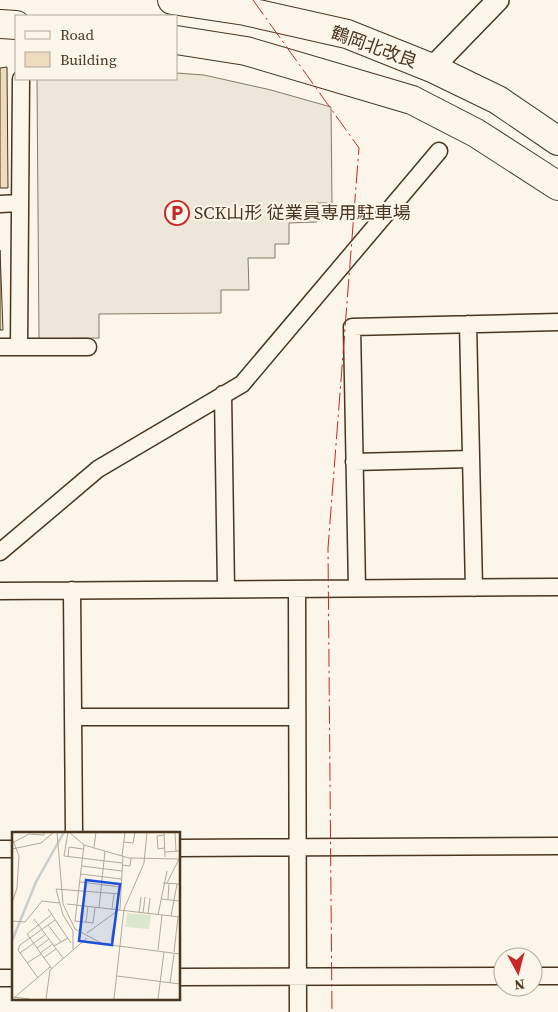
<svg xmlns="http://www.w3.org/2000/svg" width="558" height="1012" font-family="'Source Serif 4','Noto Sans JP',serif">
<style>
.parking{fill:#ede7d9;stroke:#887966}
.building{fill:#ecdcbc;stroke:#4a3520}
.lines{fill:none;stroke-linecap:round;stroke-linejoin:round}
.minor-casing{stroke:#4a3520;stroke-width:19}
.tertiary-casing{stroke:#4a3520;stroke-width:24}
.trunk-casing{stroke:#4a3520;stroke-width:30}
.minor{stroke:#fbf6e9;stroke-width:16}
.tertiary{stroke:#fbf6e9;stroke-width:21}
.trunk{stroke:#fbf6e9;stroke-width:28}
.power{stroke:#c62828;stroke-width:1;stroke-dasharray:18 4 2.5 4;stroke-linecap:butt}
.labels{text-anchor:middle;stroke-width:4;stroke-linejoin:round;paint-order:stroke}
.street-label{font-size:18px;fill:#4a3520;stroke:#fbf6e9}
.poi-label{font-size:18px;fill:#4a3520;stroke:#fbf6e9;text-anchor:start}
.inset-river{fill:none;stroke:#c9cecd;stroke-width:2.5}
.inset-road{fill:none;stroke:#b4a999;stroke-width:1}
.view{fill:#1d4ed8;fill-opacity:0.15;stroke:#1d4ed8;stroke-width:2.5}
.inset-edge{fill:none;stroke:#4a3520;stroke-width:2.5}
</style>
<rect width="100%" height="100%" fill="#fbf6e9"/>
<path class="parking" d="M176,73L204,75L271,90L331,107L332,203H317V222L289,223V244H275V258H248L249,290H221V313L99,314V338L39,339L37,79H176Z"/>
<path class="building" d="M7,67L8,188H0V68Z
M0,250L3,330H0Z"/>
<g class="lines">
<defs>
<path id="minor" d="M0,204L20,203
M468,324L474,588
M0,347H88
M19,347L21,79
M223,394L226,589
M354,462L471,459
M0,552L98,469L242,384L439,151
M357,588L352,327L558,322
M297,589L298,1012
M72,590L74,833
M0,591L558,587
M73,717H297
M179,848L558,846
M0,849H14
M533,976H558
M179,977L503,976
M0,978H14"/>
<path id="tertiary" d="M432,68L498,0"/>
<path id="trunk" d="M172,0L245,11L347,34L432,68L498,100L558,141
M0,24L16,25
M176,40L246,51L412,100L476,133L558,186"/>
</defs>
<use href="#minor" class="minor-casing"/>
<use href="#tertiary" class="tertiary-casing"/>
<use href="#trunk" class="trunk-casing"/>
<use href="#minor" class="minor"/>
<use href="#tertiary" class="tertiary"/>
<use href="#trunk" class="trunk"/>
<path class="power" d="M253,0L359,148L328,548L332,1012"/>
</g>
<defs>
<symbol id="parking-ring" viewBox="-11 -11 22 22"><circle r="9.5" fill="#fbf6e9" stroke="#c62828" stroke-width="1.5"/><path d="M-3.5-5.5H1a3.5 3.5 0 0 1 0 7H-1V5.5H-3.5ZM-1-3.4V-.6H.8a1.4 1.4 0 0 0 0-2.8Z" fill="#c62828"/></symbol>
</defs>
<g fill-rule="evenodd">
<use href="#parking-ring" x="163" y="199" width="28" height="28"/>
</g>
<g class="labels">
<g class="street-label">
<text transform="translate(374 47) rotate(20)" y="6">鶴岡北改良</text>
</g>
<g class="poi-label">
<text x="194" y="219">SCK山形 従業員専用駐車場</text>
</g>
</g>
<g transform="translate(12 832)">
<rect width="168" height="168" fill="#fbf6e9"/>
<path d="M115,81L139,83L137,97L113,95Z" fill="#dce7d0"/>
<path class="inset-river" d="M0,109L24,50L52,0"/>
<path class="inset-road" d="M45,0L51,72L63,97L91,112L168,122M56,0L52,24L110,31M57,0L72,13L117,26L168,27M152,0L153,25M163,1L164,19M152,3L145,4L146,17L152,16M0,6L7,24L5,56L0,71M2,10L17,2L32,3V0M112,10L121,11L123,0M72,13L63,89L81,91L83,76M82,15L84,0M0,17L29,11L42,0M153,20L168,19M110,24L113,0M56,25L57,15L71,17M110,33L118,34L119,26M70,34L110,39M69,42L109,47M68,50L109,55M151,51L168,52M155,51L168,25M149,67L168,69M156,67L157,51M55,72L168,85M87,76L93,19M36,77L59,111M100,77L102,62M127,81L129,65M131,81L133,65M136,82L138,66M39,83L15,102L40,137M146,83L155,39M159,84L165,52M22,87L51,126M0,89L13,90L30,69L48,71M68,90L70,74M74,90L76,74M36,93L49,110M75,101L108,77L111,24M99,109L102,92M42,114L56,106M25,116L37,107M61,117V99L51,83L44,57L109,62M146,118L150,83M162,120L166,85M8,121L33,103M28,121L41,112M31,126L44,117M15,131L29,122M105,144L168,152M26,146L6,118L8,113L43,88M158,151L162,122M0,165L18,167M3,165L38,135M34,167L38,138L75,106M102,167L112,77L132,31L135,0M146,167L152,120"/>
<path class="view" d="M74,48L108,52L100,113L67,109Z"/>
<rect width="168" height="168" class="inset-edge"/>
</g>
<rect x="15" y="15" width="162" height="65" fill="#fbf6e9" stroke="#b4a999"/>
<rect x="25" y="31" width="25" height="8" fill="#fbf6e9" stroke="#b4a999"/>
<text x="60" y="40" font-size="15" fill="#4a3520">Road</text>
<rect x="25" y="52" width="25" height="15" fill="#ecdcbc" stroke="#b4a999"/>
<text x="60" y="65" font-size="15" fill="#4a3520">Building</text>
<g transform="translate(518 972) rotate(173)"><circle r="24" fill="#fbf6e9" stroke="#b4a999"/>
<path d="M0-4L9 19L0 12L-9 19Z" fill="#c62828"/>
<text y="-8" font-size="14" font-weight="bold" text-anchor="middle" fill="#4a3520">N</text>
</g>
</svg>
